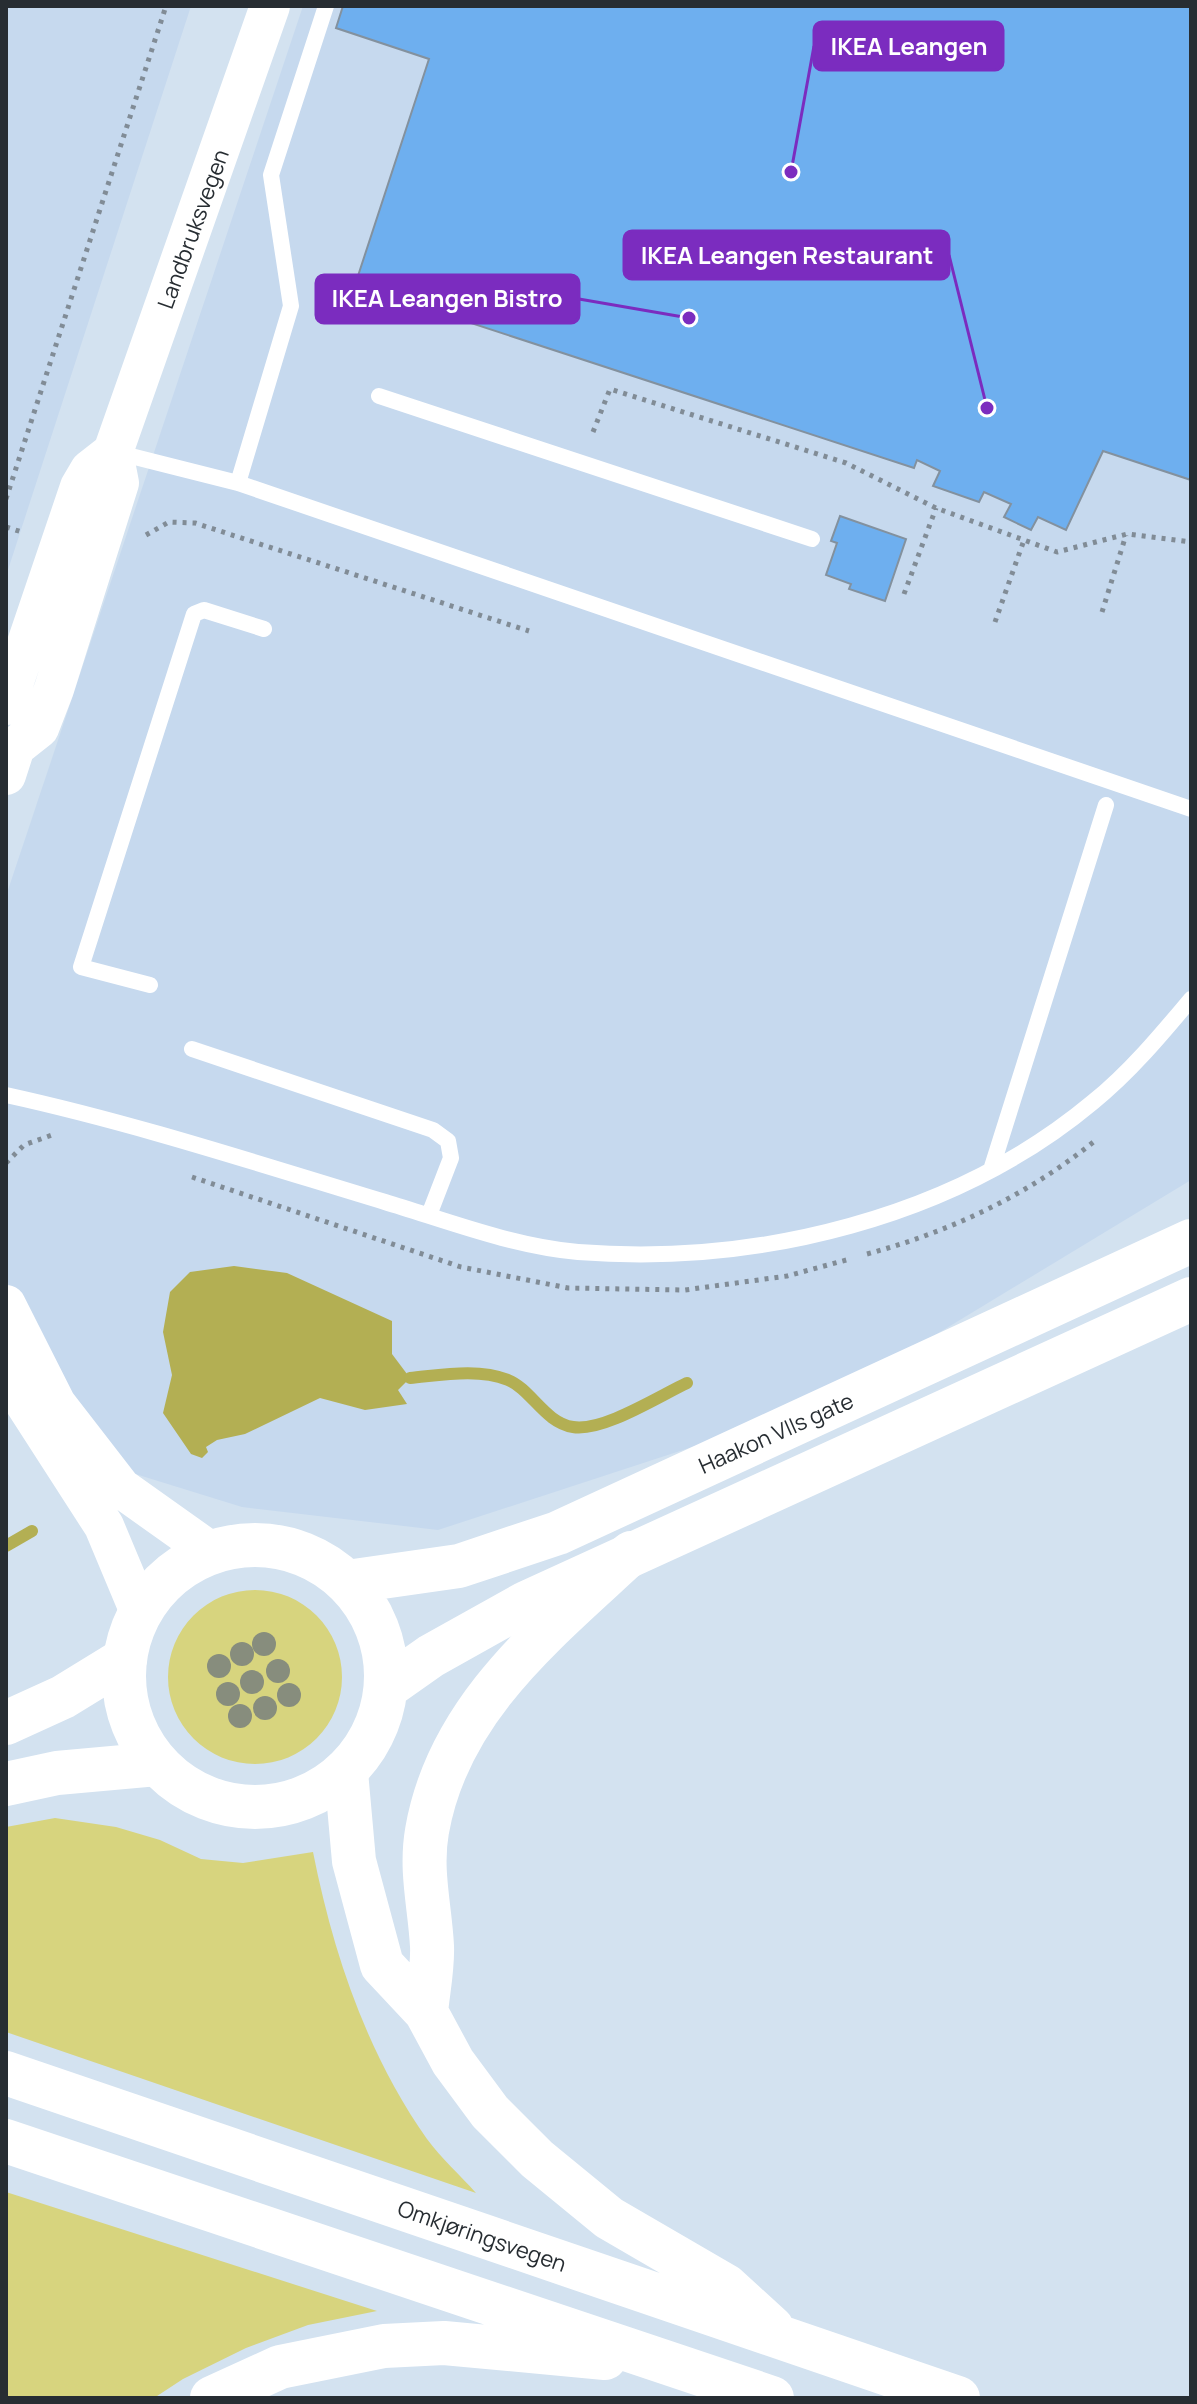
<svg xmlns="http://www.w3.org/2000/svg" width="1197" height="2404" font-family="Manrope,sans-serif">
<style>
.built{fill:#c6d9ee}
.green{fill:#d7d47e}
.water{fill:#b3af53}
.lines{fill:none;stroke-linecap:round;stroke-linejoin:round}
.stream{stroke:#b3af53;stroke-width:12}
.building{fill:#6eafef;stroke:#83919e;stroke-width:2}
.path{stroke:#818c96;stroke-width:5;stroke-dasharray:4 6;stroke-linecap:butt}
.service{stroke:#fff;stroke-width:16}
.tertiary{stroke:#fff;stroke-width:40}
.secondary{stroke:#fff;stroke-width:44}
.trunk{stroke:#fff;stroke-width:44}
.tree{fill:#878d7d}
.labels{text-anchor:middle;stroke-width:6;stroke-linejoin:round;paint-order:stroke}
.street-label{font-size:22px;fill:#272d32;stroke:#fff}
.leader{fill:none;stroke:#7b2cbf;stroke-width:3}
.callout-dot{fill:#7b2cbf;stroke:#fff;stroke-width:3}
.callout{fill:#7b2cbf;stroke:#7b2cbf;stroke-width:3}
.callout-label{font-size:24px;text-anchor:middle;font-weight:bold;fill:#fff}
</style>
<rect width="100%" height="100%" fill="#d3e2f0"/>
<path class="built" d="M6,6H191L6,576Z
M303,6H1191V1180L818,1406L438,1530L242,1507L116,1468L10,1290L6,1274V896Z"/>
<path class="green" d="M168 1677a87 87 0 1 1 174 0a87 87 0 1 1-174 0Z
M55,1818L116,1827L160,1840L201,1859L243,1863L313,1852C333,1953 367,2054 427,2139C441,2158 460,2175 476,2193L6,2032V1827Z
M6,2192L377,2311L308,2325L246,2348L183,2379L154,2398H6Z"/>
<path class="water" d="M234,1266L287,1273L392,1321V1354L410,1378L398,1390L407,1404L365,1410L320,1398L245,1434L217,1440L206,1447L208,1452L202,1458L191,1454L163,1413L172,1375L163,1332L170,1292L190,1272Z"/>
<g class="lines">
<path class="stream" d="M410,1378C442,1375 478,1368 508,1380C531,1389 545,1423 573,1427C603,1432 659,1396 687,1383
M6,1546L32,1531"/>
</g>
<path class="building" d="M343,6H1191V480L1103,451L1066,530L1038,517L1031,530L1004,517L1011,504L984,492L979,502L933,486L940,471L917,460L914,468L355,285L429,59L336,28Z
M840,516L906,539L885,601L849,589L851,584L826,575L837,543L831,541Z"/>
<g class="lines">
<path class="path" d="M593,432L610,389L846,463L936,508L1057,552L1127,534L1191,542
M6,499L166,6
M6,527L25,533
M146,535L169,522L195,523L529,631
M904,594L936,508
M1102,612L1126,535
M995,622L1024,540
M6,1163L24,1145L52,1135
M192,1177L461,1267L568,1288L685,1290L787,1276L850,1259
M867,1254C952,1231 1028,1195 1096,1140"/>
<path class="service" d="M379,396L812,539
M115,452L238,483L1191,809
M238,483L291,306L271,175L326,6
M150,985L81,967L194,614L204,610L264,629
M192,1049L433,1130L448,1141L451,1158L429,1215
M6,1095C134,1123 259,1164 385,1202C448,1221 512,1246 578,1252C757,1266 954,1218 1093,1102C1129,1073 1161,1035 1191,999
M991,1170L1106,805"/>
<path class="tertiary" d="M6,705L80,487L90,470L113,452
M6,775L15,747L39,728L54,689L119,483L113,452L270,6
M6,1305L56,1404L121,1488L211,1552
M6,1374L104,1526L140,1612"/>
<path class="secondary" d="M124 1676a131 131 0 1 1 262 0a131 131 0 1 1-262 0Z
M347,1582L459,1566L558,1533L1191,1241
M387,1687L431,1656L526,1603L1191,1299"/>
<path class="trunk" d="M6,1723L63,1697L125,1659
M346,1772L354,1861L382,1965L426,2012L453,2062L490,2112L537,2159L609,2218L726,2286L772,2328
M6,1784L57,1773L157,1764
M426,2012C428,1991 433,1967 432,1946C430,1907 420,1871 427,1831C448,1709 545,1633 631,1553
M6,2073L958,2398
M6,2141L772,2398
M212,2398L280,2367L384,2346L444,2343L605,2358"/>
</g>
<g class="tree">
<circle cx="264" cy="1644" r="12"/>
<circle cx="242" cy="1654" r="12"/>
<circle cx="219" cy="1666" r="12"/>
<circle cx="278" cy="1671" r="12"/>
<circle cx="252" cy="1682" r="12"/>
<circle cx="228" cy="1694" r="12"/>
<circle cx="289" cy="1695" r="12"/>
<circle cx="265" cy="1708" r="12"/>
<circle cx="240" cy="1716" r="12"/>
</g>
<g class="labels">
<g class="street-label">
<text transform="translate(193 229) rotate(-70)" y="8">Landbruksvegen</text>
<text transform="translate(776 1433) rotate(-24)" y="8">Haakon VIIs gate</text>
<text transform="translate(482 2236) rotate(19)" y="8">Omkjøringsvegen</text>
</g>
</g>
<path class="leader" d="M791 172L814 46M987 408L949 255M689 318L579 299"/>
<g class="callout-dot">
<circle cx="791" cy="172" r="8"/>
<circle cx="987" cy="408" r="8"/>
<circle cx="689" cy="318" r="8"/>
</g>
<g class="callout">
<rect x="814" y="22" width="189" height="48" rx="8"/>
<rect x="624" y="231" width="325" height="48" rx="8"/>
<rect x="316" y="275" width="263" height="48" rx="8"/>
</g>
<g class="callout-label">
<text x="909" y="55">IKEA Leangen</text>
<text x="787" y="264">IKEA Leangen Restaurant</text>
<text x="447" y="307">IKEA Leangen Bistro</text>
</g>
<rect width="1197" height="2404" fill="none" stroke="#272d32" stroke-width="16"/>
</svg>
